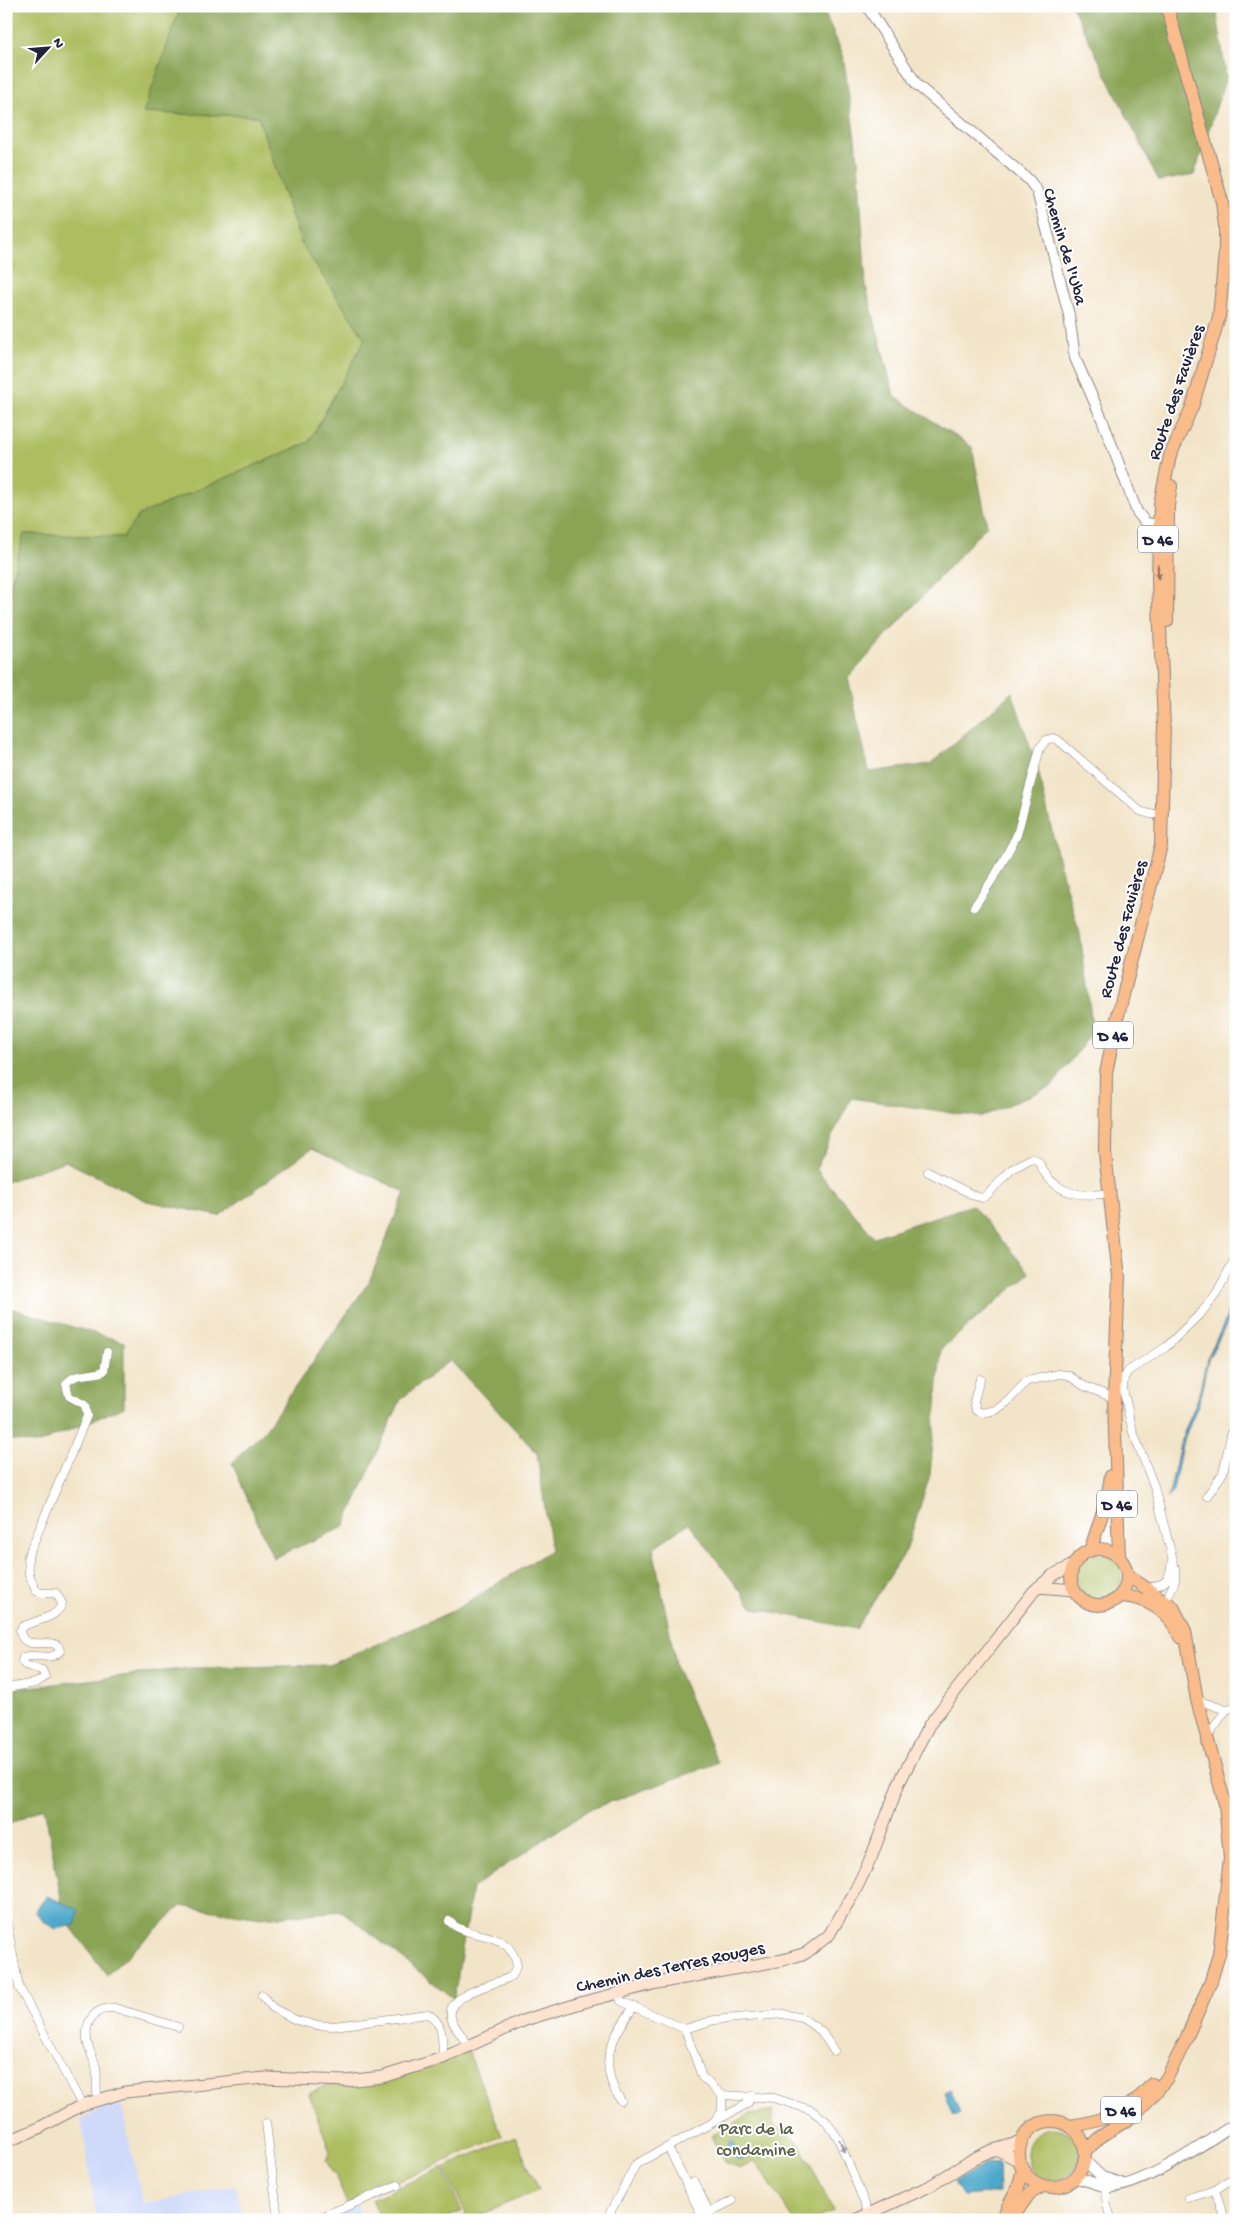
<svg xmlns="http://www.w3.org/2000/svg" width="1242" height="2226" font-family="'Gochi Hand',sans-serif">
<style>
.built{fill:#cfdafa}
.green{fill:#adbd60;stroke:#68704e}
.forest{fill:#8aa456;stroke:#566348}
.water{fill:#4da8cb;stroke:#386583}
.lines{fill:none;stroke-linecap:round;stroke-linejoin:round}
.minor-casing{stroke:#8a8382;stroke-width:9}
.tertiary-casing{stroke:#8a8382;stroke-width:12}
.secondary-casing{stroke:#8a8382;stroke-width:13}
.primary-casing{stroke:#8a8382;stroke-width:14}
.minor{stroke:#fff;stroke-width:8}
.tertiary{stroke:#fff;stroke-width:10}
.secondary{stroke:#fde4d0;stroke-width:11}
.primary{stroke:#f9bc8a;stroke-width:12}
.oneway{fill:#8e6f62}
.oneway2{fill:#9c9ca7}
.labels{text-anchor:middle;stroke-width:4;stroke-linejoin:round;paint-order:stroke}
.shield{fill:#fff;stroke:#646476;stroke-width:1}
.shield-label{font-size:16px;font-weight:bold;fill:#22223b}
.street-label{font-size:18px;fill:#22223b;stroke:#fff}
.park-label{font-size:18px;fill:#5a604a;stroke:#fff}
</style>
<rect width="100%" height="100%" fill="#fff"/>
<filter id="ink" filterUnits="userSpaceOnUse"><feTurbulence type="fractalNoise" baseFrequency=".02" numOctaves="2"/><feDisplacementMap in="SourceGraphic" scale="10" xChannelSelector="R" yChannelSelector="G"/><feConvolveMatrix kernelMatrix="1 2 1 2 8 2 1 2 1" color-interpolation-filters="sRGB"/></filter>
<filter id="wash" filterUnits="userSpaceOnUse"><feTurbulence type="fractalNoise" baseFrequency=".0096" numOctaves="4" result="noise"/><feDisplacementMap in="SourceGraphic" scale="20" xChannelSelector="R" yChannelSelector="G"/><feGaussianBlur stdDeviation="1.12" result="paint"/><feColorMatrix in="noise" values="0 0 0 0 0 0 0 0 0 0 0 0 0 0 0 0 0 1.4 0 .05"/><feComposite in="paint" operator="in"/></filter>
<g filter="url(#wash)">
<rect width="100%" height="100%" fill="#f2e4c8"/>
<path class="built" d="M107,2101L121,2103L143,2204L235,2185L244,2220H92L96,2216L81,2119L97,2111Z
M356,2205L364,2220H322Z"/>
<path class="green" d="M6,6H181L144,113L258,116L301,243L365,339L309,442L139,515L123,537L24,534L6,601Z
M1076 1577a23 23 0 1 1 46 0a23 23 0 1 1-46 0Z
M468,2051L502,2136L347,2204L334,2172H332L326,2160L330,2152L309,2094L328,2084H366L435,2065Z
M773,2111V2120L776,2125L801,2145L833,2210L815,2220H794L755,2161L740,2169L726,2163L711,2136L749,2115Z
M1027 2154a26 26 0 1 1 52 0a26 26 0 1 1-52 0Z
M515,2136L539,2190L468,2220L445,2167Z
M443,2167L461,2211L443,2220H381L372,2199Z"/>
<path class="forest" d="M181,6H822L843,55L858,160L866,287L894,396L972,447L987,525L848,678L869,772L931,764L1012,692L1039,774L1060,867L1080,934L1093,1031L1052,1086L981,1117L851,1098L816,1169L874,1237L972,1205L1030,1273L941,1349L930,1475L906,1551L856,1629L753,1608L689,1523L653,1548L677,1669L718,1763L588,1810L472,1888L454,1999L342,1911L261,1918L181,1906L107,1975L65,1919L44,1807L6,1826V1692L12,1689L190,1668L329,1665L455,1610L551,1550L537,1453L450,1360L401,1399L344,1527L273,1558L232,1463L265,1430L369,1282L405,1192L312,1148L219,1216L147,1201L65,1161L6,1182V601L24,534L123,537L139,515L309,442L365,339L301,243L258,116L143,113Z
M1072,6H1216L1226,77L1194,175L1159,181Z
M6,1307L124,1342V1407L37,1444L6,1439Z"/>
<path class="water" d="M1236,1293V1301L1227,1324L1208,1359L1199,1402L1182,1444L1173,1490L1168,1498L1181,1440L1198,1398L1207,1358L1225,1322L1229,1307Z
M47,1896L79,1910L75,1925L56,1929L42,1920L35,1911Z
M951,2090L960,2113L953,2116L944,2093Z
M733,2141L743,2156L742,2161L737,2160L728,2146L729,2142Z
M987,2163L998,2164L999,2193L963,2196L954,2182Z"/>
</g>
<g filter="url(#ink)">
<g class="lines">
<defs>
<path id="minor" d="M1225,226L1236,222
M974,907L996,874L1017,835L1040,748L1046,740L1053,738L1058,740L1140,811L1150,814H1163
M928,1172L975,1196L982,1198L987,1195L1012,1169L1032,1158C1040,1160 1040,1166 1044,1172C1060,1196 1084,1197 1110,1193
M980,1379L974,1401L976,1410L982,1413L996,1410L1007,1402L1027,1381L1059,1374L1068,1375L1084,1386L1114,1398
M1207,1496L1223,1473L1236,1411
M1147,1588C1163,1585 1170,1582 1171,1566
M1163,1602L1166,1601L1175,1581V1568L1154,1486L1133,1432L1123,1389L1124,1378L1128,1371L1166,1347L1202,1312L1216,1294L1236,1257
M6,1688L36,1683L45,1677L42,1670L25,1665L22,1661L23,1657C35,1653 52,1662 60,1651C57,1632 24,1656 20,1631L22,1627C34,1620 58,1619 62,1603L56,1593H42L36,1591L29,1574L28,1556L87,1416L85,1405L69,1396L66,1384C75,1371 91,1377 104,1371L107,1352
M1197,1700L1226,1710
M1226,1710L1236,1706
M1207,1737L1226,1710
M449,1921C467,1941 509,1927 517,1965L512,1976C496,1985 446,1993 451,2017C453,2027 464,2037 469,2047
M7,1924L19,1987L82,2105
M618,1992L621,2001L685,2029L702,2077L722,2095L774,2098L811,2110L826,2121L838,2138L869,2214
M262,1995L273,2008L296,2020L315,2025L334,2026L428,2014C445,2024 442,2041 443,2058
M685,2029L714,2020L783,2014L802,2018L821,2031L834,2051
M98,2099C95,2088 98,2078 96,2067C94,2059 90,2052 88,2045C83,2024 93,2007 115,2008L178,2027
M621,2101C597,2065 610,2040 633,2008
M715,2120L722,2112V2095
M266,2123L278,2220
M668,2147L702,2216L732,2201
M1107,2183C1105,2197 1106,2207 1112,2220
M687,2186L694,2182L709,2212
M1215,2190L1225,2220
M1188,2198L1215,2190L1236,2176
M314,2220L398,2185
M606,2220L636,2164L747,2104L752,2096
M1233,2220L1236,2219"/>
<path id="tertiary" d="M867,6L917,85L1029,180L1037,191L1069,315L1075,358L1102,419L1137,512L1146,523L1166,526
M1085,2161L1102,2177L1121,2183
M1075,2178C1087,2179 1103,2188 1112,2187C1145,2185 1207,2142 1236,2123"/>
<path id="secondary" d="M1038,1587L1074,1590
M6,2142L37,2129L82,2105L125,2092L265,2078L346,2081L382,2077L443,2058L525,2020L584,2002L657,1983L783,1960L806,1953L829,1935L854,1893L871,1858L899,1783L929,1725L1034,1591L1053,1575L1075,1564
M998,2150L1020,2161
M855,2220L930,2186L975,2158L990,2151L1014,2144L1023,2139"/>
<path id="primary" d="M1167,621L1168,506L1171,486
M1071 1577a28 28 0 1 1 56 0a28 28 0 1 1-56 0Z
M1090,1551L1107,1499L1111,1476
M1119,1557L1114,1398L1119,1277L1105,1153L1106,1073L1116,1023L1161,845L1164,727L1158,578L1160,503L1170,456L1192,407L1219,317L1225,253V226L1222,202L1167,6
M1120,1596C1147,1597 1170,1612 1180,1637
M1019 2154a33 33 0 1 1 66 0a33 33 0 1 1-66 0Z
M1069,2126C1101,2123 1132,2109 1152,2084
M1085,2152L1100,2137L1133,2116L1155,2093L1167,2078L1186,2039L1211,1981L1219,1954L1230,1858L1225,1804L1197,1700L1185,1631L1173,1607L1127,1575
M1001,2220L1018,2188L1023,2169
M1011,2220L1029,2194L1043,2186"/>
</defs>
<use href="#minor" class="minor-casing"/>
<use href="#tertiary" class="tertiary-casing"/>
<use href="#secondary" class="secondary-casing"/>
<use href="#primary" class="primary-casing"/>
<use href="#minor" class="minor"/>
<use href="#tertiary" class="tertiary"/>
<use href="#secondary" class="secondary"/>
<use href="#primary" class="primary"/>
</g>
<defs><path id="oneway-solid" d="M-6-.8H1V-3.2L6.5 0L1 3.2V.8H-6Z" transform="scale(1.25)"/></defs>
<use class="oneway" href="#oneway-solid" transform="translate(1158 572) rotate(89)"/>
<use class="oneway2" href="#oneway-solid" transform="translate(842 2146) rotate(68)"/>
</g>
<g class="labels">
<g class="shield">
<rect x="1138" y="525.5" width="40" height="27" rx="4"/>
<rect x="1093" y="1021.5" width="40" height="27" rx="4"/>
<rect x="1097" y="1490.5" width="40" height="27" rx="4"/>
<rect x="1101" y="2096.5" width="40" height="27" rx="4"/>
</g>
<g class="shield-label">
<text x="1158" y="545">D 46</text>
<text x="1113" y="1041">D 46</text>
<text x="1117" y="1510">D 46</text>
<text x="1121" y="2116">D 46</text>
</g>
<g class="street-label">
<text transform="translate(1066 246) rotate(74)" y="6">Chemin de l'Uba</text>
<text transform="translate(1175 392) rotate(-71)" y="6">Route des Favières</text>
<text transform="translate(1122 929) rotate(-75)" y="6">Route des Favières</text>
<text transform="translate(670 1966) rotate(-12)" y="6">Chemin des Terres Rouges</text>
</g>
<g class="park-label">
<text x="756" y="2134">Parc de la<tspan x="756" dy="21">condamine</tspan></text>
</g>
</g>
<rect width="1242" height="2226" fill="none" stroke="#fff" stroke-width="25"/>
<g transform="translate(48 48) rotate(64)" stroke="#ffffff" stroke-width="4" paint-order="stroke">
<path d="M0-4L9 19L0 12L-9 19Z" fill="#22223b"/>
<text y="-8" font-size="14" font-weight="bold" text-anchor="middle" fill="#22223b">N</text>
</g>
</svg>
